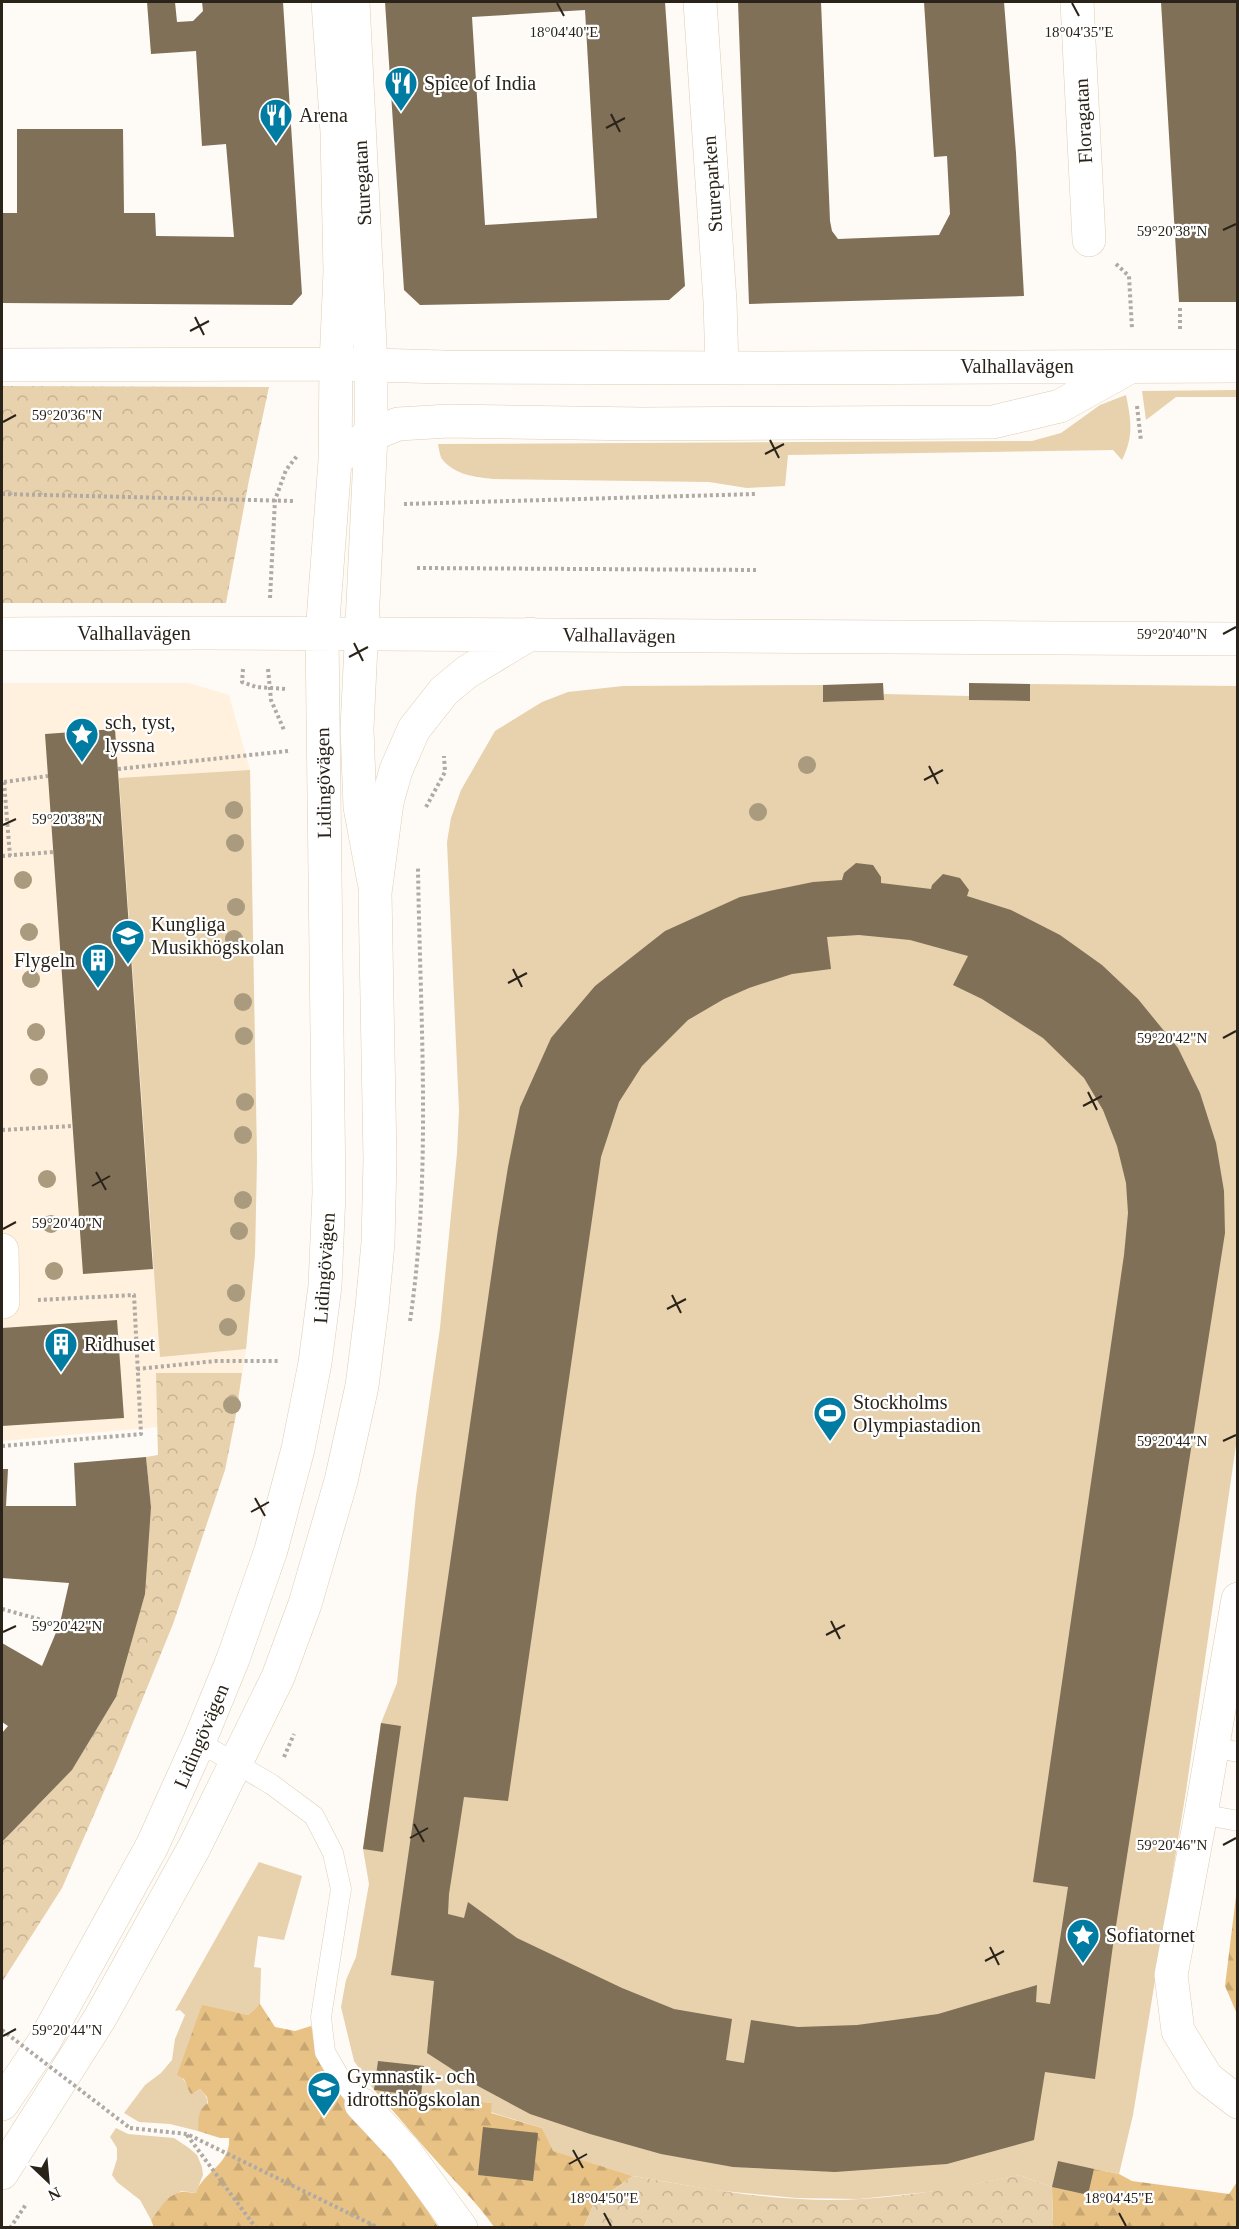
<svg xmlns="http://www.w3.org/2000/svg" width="1239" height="2229" font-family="'Times New Roman',serif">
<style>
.built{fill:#fff1dd}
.green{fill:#e8d1ad}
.forest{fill:url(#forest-firs)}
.park{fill:url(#park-crowns)}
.building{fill:#807057;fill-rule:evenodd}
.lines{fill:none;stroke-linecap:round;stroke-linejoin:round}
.lane-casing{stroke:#decdb2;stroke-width:21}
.street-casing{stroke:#decdb2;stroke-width:34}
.secondary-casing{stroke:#decdb2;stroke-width:34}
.path{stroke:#afaaa3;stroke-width:4;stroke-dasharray:3 3;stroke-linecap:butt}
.lane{stroke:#fff;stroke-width:20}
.street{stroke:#fff;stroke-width:33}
.secondary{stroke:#fff;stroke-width:33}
.path-bridge{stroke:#afaaa3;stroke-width:4;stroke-dasharray:3 3;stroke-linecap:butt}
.tree{fill:#aa9a7e}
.ticks{fill:none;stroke:#2a2319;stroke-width:2}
.labels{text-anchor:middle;stroke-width:4.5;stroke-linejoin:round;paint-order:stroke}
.poi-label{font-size:20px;fill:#2a2319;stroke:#fff;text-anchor:start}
.street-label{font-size:20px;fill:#2a2319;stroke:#fff}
.ticks-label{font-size:15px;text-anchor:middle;fill:#2a2319;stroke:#fff;stroke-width:4.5;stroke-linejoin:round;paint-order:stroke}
</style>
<defs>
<pattern id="forest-firs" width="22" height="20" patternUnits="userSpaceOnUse" patternTransform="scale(1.5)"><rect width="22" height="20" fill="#e8c184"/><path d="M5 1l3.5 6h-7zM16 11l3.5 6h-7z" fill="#c7a671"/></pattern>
<pattern id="park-crowns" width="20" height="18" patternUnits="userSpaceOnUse" patternTransform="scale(1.5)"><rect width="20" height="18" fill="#e8d1ad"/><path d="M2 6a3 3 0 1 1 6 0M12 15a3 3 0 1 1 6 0" fill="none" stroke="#c7b394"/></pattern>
</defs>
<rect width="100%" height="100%" fill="#fefaf5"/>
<path class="built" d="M2,683H189L229,695L250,770L257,1159L255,1254L246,1349L235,1420L2,1441Z"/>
<path class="green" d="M1237,390V397H1176L1146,420L1142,391Z
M1126,395C1131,420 1134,436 1122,460L1113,450L788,455L785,486L747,488L709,482L493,479C476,477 454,475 442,459C440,456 439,449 438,444L1032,441L1061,433L1100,405Z
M1030,684L1237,686V1438L1186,1791L1133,2115L1119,2174L1094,2169L1088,2195L1052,2187L1019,2175L947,2190L859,2199L796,2198L713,2190L633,2176L552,2151L542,2128L490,2112L492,2103L374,2090L354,2061L341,2007L346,1980L356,1957L369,1884L363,1849L381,1723L397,1683L416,1495L440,1328L457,1153L459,1110L447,842L451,818L461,790L495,731L542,702L568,692L623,686L823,685L824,702L883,700L884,694L969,696V700L1030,701Z
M250,770L257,1159L255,1254L246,1349L160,1357L119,778Z
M259,1862L302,1876L284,1940L258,1936L254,1967L261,1968L260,2004L248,2015L202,2006L182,2077L192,2094L200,2089C202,2092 205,2094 206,2097C211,2105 199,2121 198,2131L170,2124L139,2122L124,2113L145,2085L161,2073L172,2060L175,2039L185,2015L180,2010L175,2011Z
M116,2128L128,2134L174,2138L189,2148L197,2155L202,2167L203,2175L196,2193L182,2191L172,2195L151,2220L140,2200L117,2182L112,2175L117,2159V2148L110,2137Z"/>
<path class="forest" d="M1237,1888L1238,2014H1237L1225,1986Z
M260,2004L275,2027L295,2031L311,2026L322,2055L393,2157L438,2227L154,2228L151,2220C160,2210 167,2194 181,2192C186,2191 191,2193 196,2193C202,2172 231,2165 229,2138H220L198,2131C199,2119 197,2110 208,2103L207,2097L200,2089L192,2094L190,2093L184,2079L177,2075L202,2005L248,2015Z
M374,2090L492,2103L491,2113L542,2128L553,2151L633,2176L594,2203L584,2227H494C477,2202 453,2180 433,2157C413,2135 395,2112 374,2090Z
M1094,2169L1119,2174L1132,2181L1229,2194L1237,2182V2227H1053L1052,2187L1088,2195Z"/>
<path class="park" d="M2,386L269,387L249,480L226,603H2Z
M156,1373H242L235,1420L225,1470L173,1624L116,1764L62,1888L2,1982V1842L72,1770L116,1697L151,1507L146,1457L158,1455Z
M1019,2175L1052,2187L1053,2227H584L594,2203L633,2176C707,2189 785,2204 861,2199C914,2196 966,2186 1019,2175Z"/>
<path class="building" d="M147,2H175L177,22L193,21L203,11L202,2H283L302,294L292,305L2,303V213H17V129H123L124,213H155L156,236L234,237L226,144L202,146L196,51L151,54Z
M385,2H665L685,286L669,300L420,305L404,290ZM585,10L597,218L485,225L472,17Z
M738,2H821L830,221L832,231L838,239L939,235L950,214L947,156L934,157L924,2H1004L1016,153L1024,296L749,304Z
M1161,2H1238V302H1179Z
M883,683L884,700L823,702V685Z
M969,683L1030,684V701L969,700Z
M115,729L153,1269L83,1274L45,734Z
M856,863L873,865L881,877V883L931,889L932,885L943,874L960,878L969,890L967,896L1011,910L1060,935L1102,965L1138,999L1178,1048L1200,1093L1216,1143L1224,1191L1225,1233L1113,1945L1095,2079L1045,2072L1034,2140L947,2164L835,2172L733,2167L661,2154L590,2134L530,2114L478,2086L427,2053L434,1981L391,1975L498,1229L508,1167L520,1107L551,1038L595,986L665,931L740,897L813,882L842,880L844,873ZM859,935L910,940L968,956L953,985L982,999L1043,1038L1084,1078L1103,1110L1117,1146L1126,1183L1128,1213L1124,1255L1033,1882L1068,1887L1050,2004L1036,2002L1037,1985L938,2014L857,2025L798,2027L751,2020L744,2063L726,2060L732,2019L674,2009L622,1988L517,1938L468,1902L464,1918L448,1914L449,1894L464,1797L508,1801L601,1157L619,1102L642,1066L688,1020L724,999L749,988L792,974L831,969L827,937Z
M117,1320L124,1418L2,1426V1328Z
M146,1457L151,1507L145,1594L116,1697L72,1770L2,1842V1733L8,1726L2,1722V1643L42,1666L60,1623L69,1583L2,1578V1469H8L6,1506H76L74,1463Z
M381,1723L401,1726L383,1852L363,1849Z
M378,2061L424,2066L421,2096L374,2090Z
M483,2127L538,2133L533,2181L478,2175Z
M1058,2161L1094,2169L1088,2195L1052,2187Z"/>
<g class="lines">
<defs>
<path id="lane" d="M199,1742L271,1784L314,1816L333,1853L341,1889L321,2017L325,2052L340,2078L361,2104
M1212,1747L1238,1752
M1201,1814L1238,1821"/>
<path id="street" d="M700,2L720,301L722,367
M1077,2L1089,240
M371,365V435L357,729L360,807L374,882
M2,1250L3,1302
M1238,1599L1201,1814L1171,1975L1178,2031L1207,2078L1238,2102
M361,2104L404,2150L461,2228"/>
<path id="secondary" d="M353,2L371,365
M2,365L336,364L444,367L762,368L1238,366
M335,461L351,447L371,435L398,424L449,421L641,424L993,422L1060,406L1130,367
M2,634L203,633L1238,639
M2,2104L44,2042L152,1846L199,1742L233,1659L271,1550L298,1449L315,1363L325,1286L329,1193L322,634L335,461L336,364L340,272L337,132L328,2
M2,2173L100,2018L195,1846L278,1677L305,1604L341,1481L362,1386L372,1307L378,1243L380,1159L375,893L387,802L396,770L414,729L444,691L467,672L530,634"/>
</defs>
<use href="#lane" class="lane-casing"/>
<use href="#street" class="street-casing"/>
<use href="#secondary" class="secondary-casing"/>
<path class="path" d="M1116,264L1129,276L1132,329
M1180,329V308
M1137,406L1141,441
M2,494L295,501
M404,504L756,494
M417,568L757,570
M270,598L275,500L286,470L297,456
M243,669L242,682L256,687L287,689
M268,669L271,700L284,730
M118,769L288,751
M4,782L10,856
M4,782L48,776
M426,807L445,772L444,756
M2,856L53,852
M2,1130L72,1126
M410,1321C432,1172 420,1018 418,867
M137,1369L216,1361H280
M2,1446L141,1434L134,1295L38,1300
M2,1609L42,1620
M284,1757L294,1734
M130,2128L187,2134L379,2228
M187,2135L256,2228
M10,2228L27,2203"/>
<use href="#lane" class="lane"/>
<use href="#street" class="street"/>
<use href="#secondary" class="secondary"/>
<path class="path-bridge" d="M2,2030L130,2128"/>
</g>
<g class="tree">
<circle cx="807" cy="765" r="9"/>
<circle cx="234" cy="810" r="9"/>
<circle cx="758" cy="812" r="9"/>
<circle cx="235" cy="843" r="9"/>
<circle cx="23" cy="880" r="9"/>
<circle cx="236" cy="907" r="9"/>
<circle cx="29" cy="932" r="9"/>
<circle cx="234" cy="939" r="9"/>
<circle cx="31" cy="979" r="9"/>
<circle cx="243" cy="1002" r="9"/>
<circle cx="36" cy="1032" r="9"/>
<circle cx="244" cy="1036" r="9"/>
<circle cx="39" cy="1077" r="9"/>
<circle cx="245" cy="1102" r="9"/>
<circle cx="243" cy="1135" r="9"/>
<circle cx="47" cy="1179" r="9"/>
<circle cx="243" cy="1200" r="9"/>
<circle cx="51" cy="1224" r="9"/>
<circle cx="239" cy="1231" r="9"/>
<circle cx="54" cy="1271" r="9"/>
<circle cx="236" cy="1293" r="9"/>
<circle cx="228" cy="1327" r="9"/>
<circle cx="232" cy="1405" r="9"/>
</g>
<path class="ticks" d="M557,3L564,16M1072,3L1079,16M611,114L620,132M606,128L625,118M1223,230L1236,224M195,317L204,335M190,331L209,321M3,422L16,415M770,440L779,458M765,454L784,444M1223,634L1236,627M354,643L363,661M349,657L368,647M929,766L938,784M924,780L943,770M3,825L16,819M513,969L522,987M508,983L527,973M1223,1038L1236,1031M1088,1092L1097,1110M1083,1106L1102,1096M96,1172L106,1190M92,1186L110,1176M3,1229L16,1222M672,1295L681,1313M667,1309L686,1299M1223,1441L1236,1435M255,1498L265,1516M251,1512L269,1502M831,1621L840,1639M3,1632L16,1626M826,1635L845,1625M414,1824L424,1842M410,1838L428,1828M1223,1845L1236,1838M990,1947L999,1965M985,1961L1004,1951M3,2036L16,2029M573,2150L583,2168M569,2164L587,2154M604,2213L611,2226M1119,2213L1126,2226"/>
<defs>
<symbol id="restaurant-pin" viewBox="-11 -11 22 30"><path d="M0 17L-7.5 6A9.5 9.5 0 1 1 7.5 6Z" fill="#007ca2" stroke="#fff"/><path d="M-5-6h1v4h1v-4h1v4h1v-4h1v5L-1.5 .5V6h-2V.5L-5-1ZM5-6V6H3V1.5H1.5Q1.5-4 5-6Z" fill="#fff"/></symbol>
<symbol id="sight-pin" viewBox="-11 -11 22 30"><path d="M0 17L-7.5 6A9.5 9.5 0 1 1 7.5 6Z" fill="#007ca2" stroke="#fff"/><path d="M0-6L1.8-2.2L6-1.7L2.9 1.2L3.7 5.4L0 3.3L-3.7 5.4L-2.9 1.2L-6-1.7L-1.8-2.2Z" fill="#fff"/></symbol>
<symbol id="university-pin" viewBox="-11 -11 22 30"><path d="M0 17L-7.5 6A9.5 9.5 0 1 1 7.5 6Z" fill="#007ca2" stroke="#fff"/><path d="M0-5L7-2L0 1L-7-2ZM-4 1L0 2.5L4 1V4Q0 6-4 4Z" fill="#fff"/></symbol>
<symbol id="building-pin" viewBox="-11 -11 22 30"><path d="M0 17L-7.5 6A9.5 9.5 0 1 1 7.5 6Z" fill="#007ca2" stroke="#fff"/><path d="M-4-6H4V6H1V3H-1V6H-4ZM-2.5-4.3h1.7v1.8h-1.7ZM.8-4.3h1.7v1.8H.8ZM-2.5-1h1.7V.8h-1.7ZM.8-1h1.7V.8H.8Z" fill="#fff"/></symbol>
<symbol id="stadium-pin" viewBox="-11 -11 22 30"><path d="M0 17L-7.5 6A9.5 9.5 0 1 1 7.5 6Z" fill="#007ca2" stroke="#fff"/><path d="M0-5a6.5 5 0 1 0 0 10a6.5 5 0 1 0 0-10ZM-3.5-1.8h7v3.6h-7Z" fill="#fff"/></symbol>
</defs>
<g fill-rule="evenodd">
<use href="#restaurant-pin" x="382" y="64" width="38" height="52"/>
<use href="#restaurant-pin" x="257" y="96" width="38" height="52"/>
<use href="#sight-pin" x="63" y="715" width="38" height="52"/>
<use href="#university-pin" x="109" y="917" width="38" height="52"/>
<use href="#building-pin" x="79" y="941" width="38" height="52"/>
<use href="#building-pin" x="42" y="1325" width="38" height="52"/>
<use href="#stadium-pin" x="811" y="1394" width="38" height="52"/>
<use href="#sight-pin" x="1064" y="1916" width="38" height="52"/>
<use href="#university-pin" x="305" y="2069" width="38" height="52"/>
</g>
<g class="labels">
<g class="poi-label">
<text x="424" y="90">Spice of India</text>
<text x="299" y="122">Arena</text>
<text x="105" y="729">sch, tyst,<tspan x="105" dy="23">lyssna</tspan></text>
<text x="151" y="931">Kungliga<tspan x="151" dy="23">Musikhögskolan</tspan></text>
<text x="75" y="967" text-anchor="end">Flygeln</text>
<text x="84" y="1351">Ridhuset</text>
<text x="853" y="1409">Stockholms<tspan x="853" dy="23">Olympiastadion</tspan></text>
<text x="1106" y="1942">Sofiatornet</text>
<text x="347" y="2083">Gymnastik- och<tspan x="347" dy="23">idrottshögskolan</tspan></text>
</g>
<g class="street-label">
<text transform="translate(1083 121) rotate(-93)" y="7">Floragatan</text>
<text transform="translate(362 183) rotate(-93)" y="7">Sturegatan</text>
<text transform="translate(712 184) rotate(-94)" y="7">Stureparken</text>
<text x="1017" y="373">Valhallavägen</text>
<text x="134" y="640">Valhallavägen</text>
<text transform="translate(619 635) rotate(1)" y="7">Valhallavägen</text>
<text transform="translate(323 783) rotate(-91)" y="7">Lidingövägen</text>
<text transform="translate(324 1268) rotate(-86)" y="7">Lidingövägen</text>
<text transform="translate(201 1736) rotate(-67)" y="7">Lidingövägen</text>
</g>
</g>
<g class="ticks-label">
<text x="564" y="37">18°04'40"E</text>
<text x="1079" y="37">18°04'35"E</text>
<text x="1172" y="236">59°20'38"N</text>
<text x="67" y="420">59°20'36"N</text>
<text x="1172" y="639">59°20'40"N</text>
<text x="67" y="824">59°20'38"N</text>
<text x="1172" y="1043">59°20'42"N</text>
<text x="67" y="1228">59°20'40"N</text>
<text x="1172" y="1446">59°20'44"N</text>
<text x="67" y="1631">59°20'42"N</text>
<text x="1172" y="1850">59°20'46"N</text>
<text x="67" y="2035">59°20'44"N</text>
<text x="604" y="2203">18°04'50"E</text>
<text x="1119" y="2203">18°04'45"E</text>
</g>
<rect width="1239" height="2229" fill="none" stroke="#2a2319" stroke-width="6"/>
<g transform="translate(48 2181) rotate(154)" stroke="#ffffff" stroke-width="4.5" paint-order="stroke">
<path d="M0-4.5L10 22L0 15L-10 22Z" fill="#2a2319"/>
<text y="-9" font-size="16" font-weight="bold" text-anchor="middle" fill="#2a2319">N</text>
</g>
</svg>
